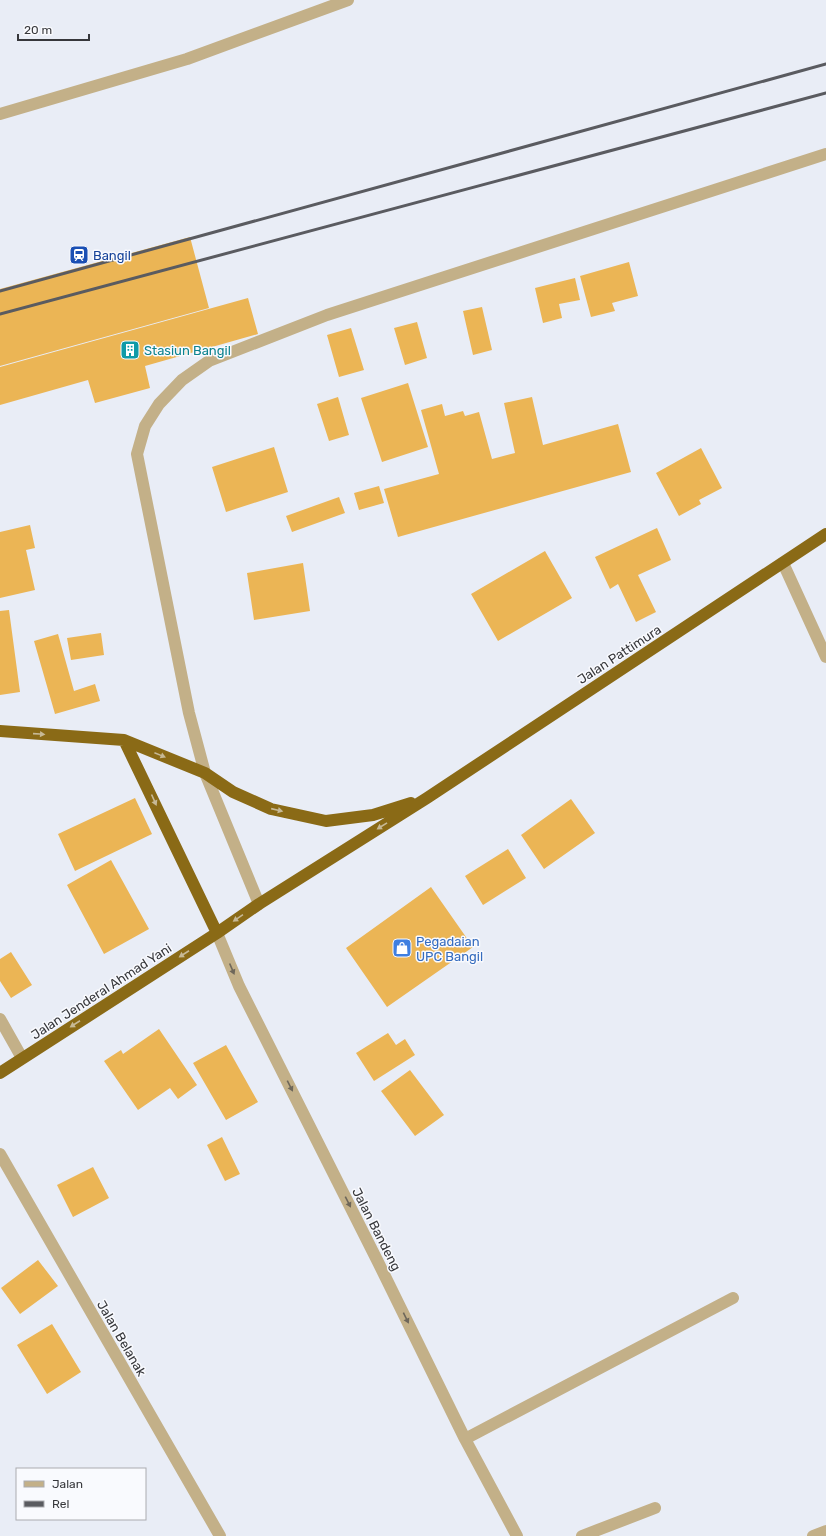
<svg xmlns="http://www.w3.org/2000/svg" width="826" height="1536" font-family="Rubik,sans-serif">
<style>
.building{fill:#ebb555}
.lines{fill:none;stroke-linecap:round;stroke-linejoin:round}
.minor{stroke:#c3b088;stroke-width:12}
.highway{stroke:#8a6a16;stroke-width:12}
.rail{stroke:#5a5b60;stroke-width:3}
.oneway{fill:#c7b996}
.oneway2{fill:#6e675a}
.labels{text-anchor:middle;stroke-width:3;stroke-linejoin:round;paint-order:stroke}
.transit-label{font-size:13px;fill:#164399;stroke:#f9fafe;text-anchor:start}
.culture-label{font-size:13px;fill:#0d838f;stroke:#f9fafe;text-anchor:start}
.street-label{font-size:13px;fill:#36373b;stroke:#f9fafe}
.shop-label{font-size:13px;fill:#366cbe;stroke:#f9fafe;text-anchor:start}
</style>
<rect width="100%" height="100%" fill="#e9edf6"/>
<path class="building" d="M190,237L209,308L0,366V289Z
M629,262L638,296L612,303L615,311L591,317L580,276Z
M575,278L580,300L559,304L562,318L543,323L535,288Z
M248,298L258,334L145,366L150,388L95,403L88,380L0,405V367Z
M482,307L492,350L473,355L463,311Z
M417,322L427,358L405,365L394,328Z
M351,328L364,370L339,377L327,335Z
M408,383L428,447L382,462L361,398Z
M338,397L349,435L329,441L317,404Z
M532,397L543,445L618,424L631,472L398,537L384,489L439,474L421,410L442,404L445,416L463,411L465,416L479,412L492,459L515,453L504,403Z
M274,447L288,492L226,512L212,467Z
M701,448L722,488L699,500L701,504L679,516L656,473Z
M379,486L384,503L359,510L354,493Z
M339,497L345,513L292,532L286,516Z
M30,525L35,548L26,550L35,590L0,598V532Z
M657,528L671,560L638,575L656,612L636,622L618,584L610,589L595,557Z
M545,551L572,598L498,641L471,594Z
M303,563L310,611L254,620L247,573Z
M9,610L20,692L0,695V611Z
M101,633L104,655L71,660L67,638Z
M58,634L74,691L95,684L100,701L55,714L34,641Z
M135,798L152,834L75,871L58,834Z
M571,799L595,833L544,869L521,835Z
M508,849L526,878L483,905L465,876Z
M111,860L149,929L104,954L67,885Z
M431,887L473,947L387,1007L346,948Z
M11,952L32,985L11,998L0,981V959Z
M159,1029L197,1085L178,1099L170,1088L138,1110L104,1061L121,1050L123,1054Z
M388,1033L396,1045L405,1039L415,1055L374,1081L356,1053Z
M226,1045L258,1102L226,1120L193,1063Z
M410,1070L444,1115L415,1136L381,1091Z
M222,1137L240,1174L225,1181L207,1145Z
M93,1167L109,1198L73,1217L57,1185Z
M38,1260L58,1286L20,1314L1,1288Z
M52,1324L81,1372L47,1394L17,1345Z"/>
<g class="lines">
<path class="minor" d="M0,114L187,59L348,0
M783,563L826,657
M259,904L205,773L189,713L137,454L145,426L159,404L182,380L209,361L327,315L826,154
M217,933L239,986L378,1262L465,1439L517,1536
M0,1019L22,1058
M0,1154L220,1536
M465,1439L733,1298
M582,1536L655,1508
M813,1536L826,1531"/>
<path class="highway" d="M0,731L124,740L205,773L233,792L271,809L326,821L373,815L411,803
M124,740L217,933
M0,1073L217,933L259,904L427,798L826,534"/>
<path class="rail" d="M0,291L826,64
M0,314L826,93"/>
</g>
<defs><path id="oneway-solid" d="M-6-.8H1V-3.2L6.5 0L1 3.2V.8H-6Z"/></defs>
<g class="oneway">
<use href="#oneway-solid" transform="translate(39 734) rotate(4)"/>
<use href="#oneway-solid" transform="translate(160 755) rotate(22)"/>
<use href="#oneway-solid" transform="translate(154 800) rotate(66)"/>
<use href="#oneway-solid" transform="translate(277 810) rotate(13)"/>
<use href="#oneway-solid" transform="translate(382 826) rotate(148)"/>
<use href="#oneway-solid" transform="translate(238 918) rotate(146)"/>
<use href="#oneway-solid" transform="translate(184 954) rotate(147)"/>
<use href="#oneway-solid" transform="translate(75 1024) rotate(147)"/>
</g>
<g class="oneway2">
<use href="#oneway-solid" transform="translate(232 969) rotate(67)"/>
<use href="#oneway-solid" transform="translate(290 1086) rotate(63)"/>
<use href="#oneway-solid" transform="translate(348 1202) rotate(63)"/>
<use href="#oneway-solid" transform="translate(406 1318) rotate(64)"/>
</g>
<defs>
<symbol id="station-square" viewBox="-11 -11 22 22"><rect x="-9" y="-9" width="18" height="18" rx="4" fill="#1a4fb4" stroke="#f9fafe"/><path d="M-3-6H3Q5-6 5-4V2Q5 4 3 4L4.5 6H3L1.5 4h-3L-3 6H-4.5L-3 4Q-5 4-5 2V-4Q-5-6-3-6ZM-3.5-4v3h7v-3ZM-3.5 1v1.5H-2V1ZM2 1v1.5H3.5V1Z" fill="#fff"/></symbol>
<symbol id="building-square" viewBox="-11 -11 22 22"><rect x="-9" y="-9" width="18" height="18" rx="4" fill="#0f9aa8" stroke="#f9fafe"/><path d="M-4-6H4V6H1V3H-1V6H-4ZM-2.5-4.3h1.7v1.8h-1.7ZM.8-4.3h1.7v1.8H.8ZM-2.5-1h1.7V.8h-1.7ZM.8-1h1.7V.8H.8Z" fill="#fff"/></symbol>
<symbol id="shop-square" viewBox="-11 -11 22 22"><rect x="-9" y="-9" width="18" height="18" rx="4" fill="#3f7fe0" stroke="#f9fafe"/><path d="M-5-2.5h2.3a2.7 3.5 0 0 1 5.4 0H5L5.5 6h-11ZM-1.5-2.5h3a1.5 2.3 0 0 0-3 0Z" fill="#fff"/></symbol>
</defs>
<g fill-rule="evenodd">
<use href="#station-square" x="68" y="244" width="22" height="22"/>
<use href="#building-square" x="119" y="339" width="22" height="22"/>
<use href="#shop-square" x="391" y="937" width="22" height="22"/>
</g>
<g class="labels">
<g class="transit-label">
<text x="93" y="260">Bangil</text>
</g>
<g class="culture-label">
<text x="144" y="355">Stasiun Bangil</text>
</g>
<g class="street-label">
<text transform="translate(619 654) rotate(-33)" y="5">Jalan Pattimura</text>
<text transform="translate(101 991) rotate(-33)" y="5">Jalan Jenderal Ahmad Yani</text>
<text transform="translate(377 1229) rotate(63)" y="5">Jalan Bandeng</text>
<text transform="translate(122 1338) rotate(60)" y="5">Jalan Belanak</text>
</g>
<g class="shop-label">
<text x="416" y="946">Pegadaian<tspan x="416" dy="15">UPC Bangil</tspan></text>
</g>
</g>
<rect x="16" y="1468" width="130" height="52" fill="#f9fafe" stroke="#abacb0"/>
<rect x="24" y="1481" width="20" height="6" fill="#c3b088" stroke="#abacb0"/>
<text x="52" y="1488" font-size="12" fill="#36373b">Jalan</text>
<rect x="24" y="1501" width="20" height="6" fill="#5a5b60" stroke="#abacb0"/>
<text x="52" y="1508" font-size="12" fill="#36373b">Rel</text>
<path d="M18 34v6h71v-6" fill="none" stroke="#36373b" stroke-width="2"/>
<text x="24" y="34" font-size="12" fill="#36373b" stroke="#f9fafe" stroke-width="3" paint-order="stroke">20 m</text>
</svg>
